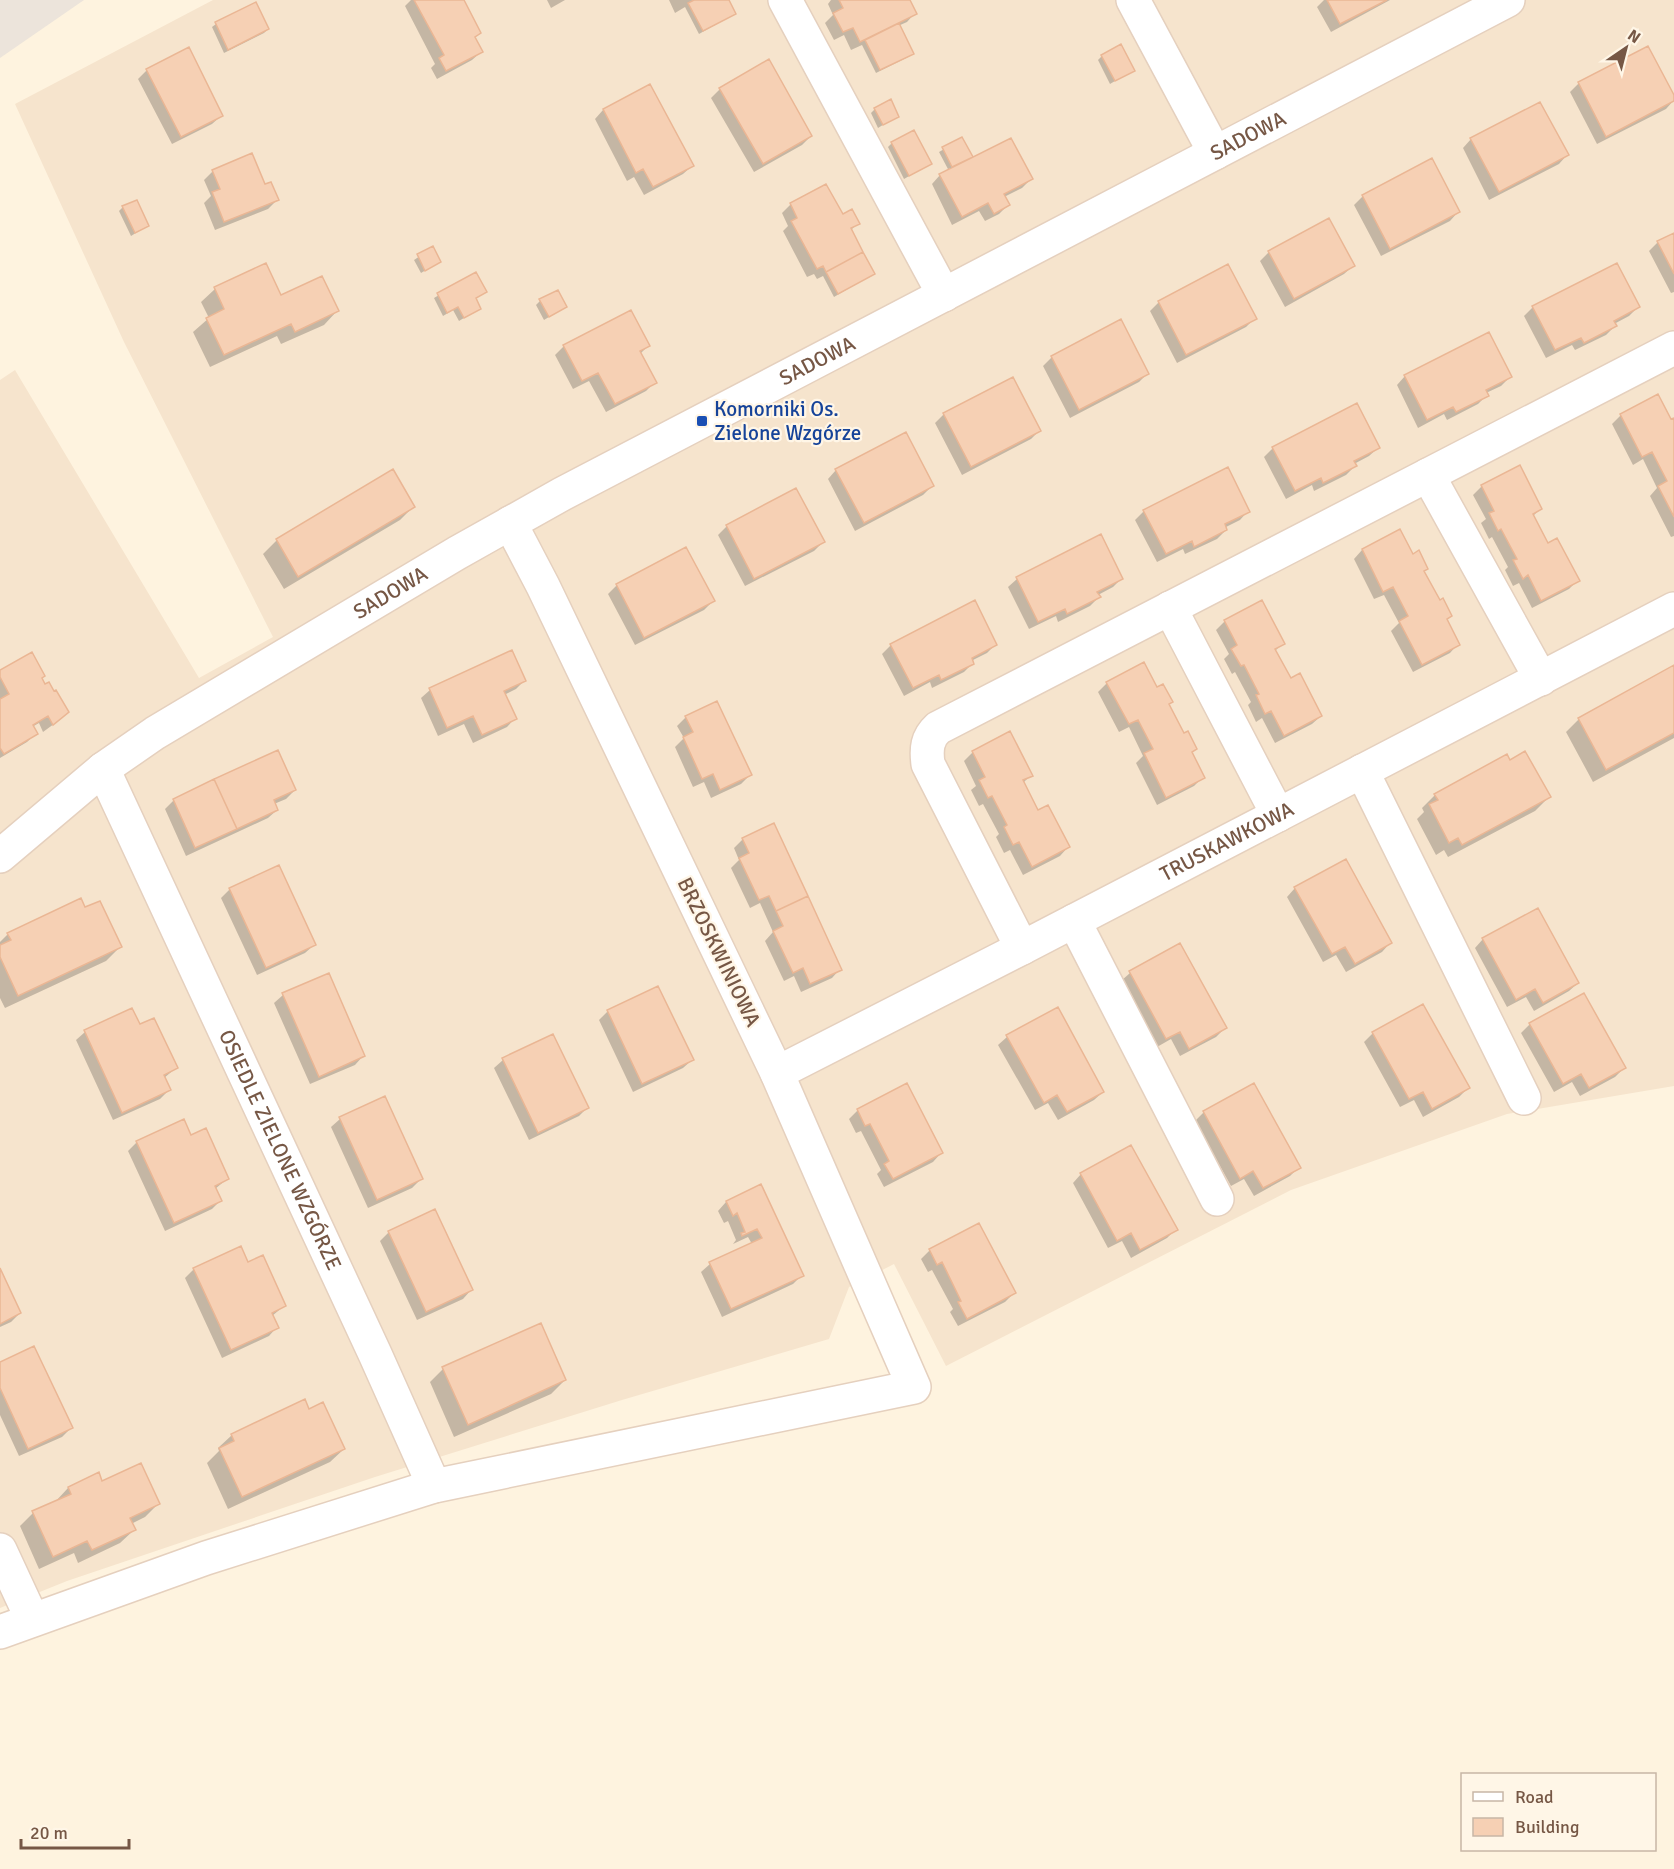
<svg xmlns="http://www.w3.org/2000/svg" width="1674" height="1869" font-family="Signika,sans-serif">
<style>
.residential{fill:#f6e4cd}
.industrial{fill:#ece4db}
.shadow{fill:#0003}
.building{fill:#f6d0b4;stroke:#eab694;stroke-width:1.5}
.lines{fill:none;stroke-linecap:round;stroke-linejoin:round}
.minor-casing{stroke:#e5d0be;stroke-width:36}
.minor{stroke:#fff;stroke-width:33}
.transit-dot{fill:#1a4fb4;stroke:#fff6e7;stroke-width:2}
.labels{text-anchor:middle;stroke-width:4.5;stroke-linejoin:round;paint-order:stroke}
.street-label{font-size:21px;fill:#765745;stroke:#fff6e7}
.transit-label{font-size:21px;fill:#164399;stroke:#fff6e7;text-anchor:start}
</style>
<rect width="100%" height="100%" fill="#fef3df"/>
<path class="residential" d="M213,0H1674V1086L1507,1114L1291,1190L946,1366L894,1264L849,1287L829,1339L622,1400L375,1477L67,1581L0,1608V380L15,370L199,678L273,637L124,342L15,104Z"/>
<path class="industrial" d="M0,0H84L0,58Z"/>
<path class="shadow" d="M411,0H462L479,33L474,38L481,52L472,60L437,79L431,68L435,64L405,6Z
M547,0H565L551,8Z
M669,0H727L734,14L699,34L685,7L675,13Z
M831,0H909L915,13L907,22L898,26L912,53L908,57L876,73L862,45L851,50L844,35L834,40L825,23L833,15L828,4Z
M1324,0H1390L1331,32L1317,7Z
M255,4L268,29L264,33L224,53L212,27L216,24Z
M1647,48L1674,100L1666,109L1597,144L1570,92L1579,83Z
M1102,56L1133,70L1110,84L1098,60Z
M147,70L221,116L212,124L172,144L138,79Z
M720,89L811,136L802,145L754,172L711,98Z
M875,109L897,116L878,128L871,113Z
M603,110L692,166L683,174L644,195L634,177L627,181L595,119Z
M962,139L972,159L1031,179L1022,188L1004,197L1008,205L999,214L985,221L979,211L952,225L932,184L940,175L949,171L939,152Z
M1471,139L1567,155L1559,164L1489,200L1463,148Z
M892,143L930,164L904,179L888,147Z
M213,171L264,185L277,200L268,209L215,230L204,203L211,196L204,180Z
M1363,196L1458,212L1450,221L1381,256L1354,205Z
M791,204L842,216L858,223L850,231L873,274L834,297L823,276L817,279L814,274L807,277L783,231L788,226L782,213Z
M123,207L147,226L131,236L119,211Z
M1674,234V292L1671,293L1649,251L1658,242Z
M432,248L439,262L421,273L414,260Z
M1269,252L1353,266L1344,274L1285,307L1260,261Z
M265,265L281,297L337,311L324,325L281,344L277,336L210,367L193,332L209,318L201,302L215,289Z
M475,274L485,292L475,299L480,308L459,321L453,310L443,316L434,298Z
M540,301L565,307L544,320L536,305Z
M1159,302L1255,318L1246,327L1177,363L1150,311Z
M1533,307H1638L1629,316L1614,324L1615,326L1606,335L1575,350L1572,345L1546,358L1524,316Z
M564,346H648L640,354L655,382L646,391L606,412L589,381L573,389L555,355Z
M1052,357L1148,373L1139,382L1070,418L1043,366Z
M1405,376L1510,377L1501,386L1486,393L1487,395L1478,404L1447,420L1444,414L1418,428L1397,385Z
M944,414L1040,430L1031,439L962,475L935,423Z
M1621,415L1671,421L1674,419V536L1671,537L1650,496L1657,488L1643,459L1633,465L1612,424Z
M1273,448H1378L1369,456L1354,464L1355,466L1346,475L1314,491L1312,485L1286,499L1264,457Z
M836,470L932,486L923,495L855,531L828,479Z
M392,471L413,507L400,520L284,589L263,554L277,540Z
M1482,486L1540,509L1533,516L1548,545L1578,580L1569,589L1532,608L1519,583L1513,586L1505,570L1508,567L1492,537L1489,539L1481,523L1486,519L1473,495Z
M1144,511H1248L1240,520L1224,528L1226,530L1217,539L1185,554L1183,549L1157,562L1135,520Z
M727,526L823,542L814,551L745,586L718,535Z
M1100,536L1122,578L1113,587L1098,595L1099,597L1090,606L1058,622L1056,616L1029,629L1008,587L1017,579Z
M1362,550L1423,572L1439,602L1451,616L1446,621L1458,644L1450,653L1413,672L1391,631L1399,623L1384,595L1374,599L1354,559Z
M617,585L713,601L704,610L635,645L608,594Z
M1225,621L1283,643L1275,651L1290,680L1321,716L1312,724L1275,743L1262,718L1256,722L1248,705L1251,702L1235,672L1232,674L1224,659L1229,654L1216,630Z
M891,645H995L987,653L971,661L972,664L964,672L932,688L930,682L904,696L882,654Z
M1674,667V738L1593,782L1566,732L1579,719Z
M0,672L41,679L58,721L43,732L39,723L32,727L36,733L27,742L0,758Z
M524,681L516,689L504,695L515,718L507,727L473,743L464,724L438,736L421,698L430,690Z
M1107,683L1157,689L1168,705L1203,777L1194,786L1157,805L1136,763L1143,756L1129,727L1119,732L1098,692Z
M686,717L750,775L741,784L711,798L704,782L693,787L675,747L684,738L677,726Z
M1009,734L1031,775L1023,783L1038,812L1068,847L1060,856L1023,875L1010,850L1004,853L996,837L999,834L983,804L979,806L971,790L976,786L964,761L972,753Z
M295,790L286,799L274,804L277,810L268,818L186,856L165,809L174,800Z
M1435,795L1549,797L1535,811L1448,857L1444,850L1436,855L1417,819L1424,812L1422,808Z
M743,839L840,969L832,978L801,992L794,976L784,981L765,941L773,932L760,903L750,908L731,868L739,860L734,848Z
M1295,888L1390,943L1382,952L1346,972L1336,955L1323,962L1287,897Z
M230,889L314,945L305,953L257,975L221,898Z
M84,909L120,947L106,961L5,1008L0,998V942L8,934Z
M1483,939L1578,983L1569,991L1534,1011L1526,997L1507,1007L1475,948Z
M1130,973L1225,1028L1216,1037L1180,1056L1171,1039L1157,1047L1121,981Z
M283,995L363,1056L355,1065L310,1084L274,1003Z
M608,1011L692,1060L683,1068L633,1092L599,1020Z
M1530,1024L1624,1068L1615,1077L1580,1096L1572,1082L1554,1092L1521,1033Z
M139,1026L176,1068L164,1078L169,1090L160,1099L113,1120L76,1040L85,1032Z
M1373,1033L1468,1088L1459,1097L1423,1117L1414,1100L1400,1107L1364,1042Z
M552,1036L587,1108L579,1116L529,1140L494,1068L503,1060Z
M1007,1037L1103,1092L1094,1100L1058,1120L1048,1103L1035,1110L998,1045Z
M858,1110L941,1153L933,1162L884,1187L877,1174L881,1170L861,1131L856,1133L849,1119Z
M1204,1112L1299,1167L1290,1176L1254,1196L1244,1179L1231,1186L1195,1121Z
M340,1119L421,1179L412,1188L368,1208L331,1127Z
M190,1137L227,1179L215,1189L220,1201L212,1209L165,1231L128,1151L137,1142Z
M1081,1174L1176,1229L1167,1238L1131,1258L1122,1241L1108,1248L1073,1183Z
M760,1186L802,1275L793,1284L722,1317L701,1272L710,1264L752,1244L748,1237L733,1244L736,1240L728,1221L724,1223L718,1211L726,1202Z
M435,1211L471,1290L463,1299L417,1320L380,1241L389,1232Z
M930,1250L1014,1293L1005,1302L958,1326L950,1312L953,1309L932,1270L928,1272L921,1259Z
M248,1264L284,1306L272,1316L277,1327L269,1336L222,1358L185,1278L194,1269Z
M0,1271L20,1313L11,1322L0,1327Z
M0,1364L71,1428L62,1437L19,1456L0,1415Z
M443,1369L565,1380L551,1394L454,1437L430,1382Z
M308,1411L344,1449L330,1462L228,1509L207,1463L219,1451L218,1448L232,1435Z
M98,1474L102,1483L158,1504L145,1517L131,1524L134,1530L120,1543L78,1563L74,1553L39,1569L20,1526L33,1513L55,1502L68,1488Z"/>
<path class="building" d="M414,0H464L481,33L475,37L483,52L446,71L439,58L444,55Z
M694,0H729L736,14L703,31L688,3Z
M839,0H910L917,14L860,42L853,28L843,32L833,13L843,8Z
M1327,0H1387L1340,24Z
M256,2L269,29L228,50L215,22Z
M899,23L914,54L880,70L865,40Z
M1121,44L1135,71L1115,81L1101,55Z
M1648,46L1674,95V101L1606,137L1578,82Z
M189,47L223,116L181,137L146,69Z
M769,59L812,136L763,164L719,88Z
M650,84L694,166L653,187L643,169L636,173L603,109Z
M891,99L899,117L883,125L874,108Z
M1540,102L1569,155L1499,192L1470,138Z
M914,130L932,164L909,176L891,142Z
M962,137L973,157L952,167L942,147Z
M1011,138L1033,179L1004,194L1010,205L994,214L988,203L962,217L939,174Z
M252,153L265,184L271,182L279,200L224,222L212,192L220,189L212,170Z
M1432,158L1460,212L1390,249L1362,195Z
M826,184L843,214L852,209L860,224L851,228L863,252L826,272L823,266L817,269L791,221L797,218L790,203Z
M137,200L149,226L135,233L122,206Z
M1329,218L1355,266L1294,299L1268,251Z
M1674,233V274L1657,241Z
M433,246L441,262L425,271L417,254Z
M863,252L875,274L838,294L826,272Z
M266,263L281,295L322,276L339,311L295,332L291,324L224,355L206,318L224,309L214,287Z
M1617,263L1640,307L1614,321L1617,326L1584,343L1581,338L1555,350L1532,306Z
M1228,264L1257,319L1186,355L1158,301Z
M476,272L487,292L476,298L481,309L464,318L458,307L447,313L437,293Z
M558,290L567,307L549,317L539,299Z
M631,310L650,346L640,351L657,383L615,404L598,373L582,381L563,345Z
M1121,319L1149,374L1079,410L1051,356Z
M1489,332L1512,377L1486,390L1489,396L1456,412L1453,407L1427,420L1404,375Z
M1013,377L1041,431L971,467L943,413Z
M1658,394L1671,419L1674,418V517L1658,486L1667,481L1652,452L1642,457L1620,414Z
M1357,403L1380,448L1354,461L1357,466L1323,483L1321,478L1295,491L1272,447Z
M906,432L934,486L864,523L835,469Z
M1520,465L1542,509L1533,514L1548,543L1557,538L1580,581L1541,601L1528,575L1523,579L1513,560L1517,559L1501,529L1498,531L1489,513L1494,511L1481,485Z
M1228,467L1250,512L1225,524L1227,530L1194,547L1192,541L1166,554L1143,510Z
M393,469L415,507L298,577L276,539Z
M796,488L825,542L754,579L726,525Z
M1400,529L1413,554L1419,550L1428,569L1424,571L1440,600L1443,598L1452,616L1447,619L1460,645L1422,665L1399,621L1408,616L1393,587L1383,592L1362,549Z
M1101,534L1123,579L1097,592L1101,597L1067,614L1065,609L1038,622L1016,577Z
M686,547L715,601L644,638L616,584Z
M975,600L997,645L972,658L974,664L941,680L939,675L913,688L890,644Z
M1262,600L1285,644L1275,649L1291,678L1300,673L1322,716L1284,736L1271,711L1265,714L1256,695L1259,694L1244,665L1241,666L1231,649L1237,645L1224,620Z
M512,650L526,681L504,691L517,719L482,735L473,716L447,728L429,688Z
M32,652L45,676L42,678L45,684L49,682L54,691L56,690L69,712L53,725L48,716L33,725L38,734L4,754L0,748V699L9,694L0,677V670Z
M1144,662L1157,687L1163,684L1173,702L1169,704L1184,733L1188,731L1197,749L1192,752L1205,778L1166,798L1144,753L1153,749L1138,720L1129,724L1106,682Z
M1674,665V733L1606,770L1578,718Z
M717,701L752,775L720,790L713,774L702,779L683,737L693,732L685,716Z
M1010,731L1033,776L1023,780L1038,810L1048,805L1070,847L1032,867L1019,842L1013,845L1004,827L1007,825L992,796L988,798L979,780L985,777L972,751Z
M278,750L296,790L274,800L278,810L237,829L214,779Z
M1525,751L1551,797L1462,845L1458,838L1449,843L1429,804L1438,800L1434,794L1507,754L1510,760Z
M214,779L237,829L195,848L173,799Z
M774,823L808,896L776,911L769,896L759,900L739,858L749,853L742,838Z
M1346,859L1392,943L1355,964L1345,947L1332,954L1294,887Z
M279,865L316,945L266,968L229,888Z
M808,896L842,970L810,984L803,968L793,973L773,931L783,926L776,911Z
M81,898L85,907L100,901L122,947L18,996L0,957V945L11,940L7,933Z
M1538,908L1579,983L1543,1003L1535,989L1516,1000L1482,938Z
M1180,943L1227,1028L1189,1049L1180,1032L1166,1039L1129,971Z
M329,973L365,1056L319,1077L282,993Z
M658,986L694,1060L642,1084L607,1010Z
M1584,993L1626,1068L1589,1088L1581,1074L1563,1084L1529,1023Z
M1423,1004L1470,1088L1432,1109L1423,1092L1409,1099L1372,1032Z
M1058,1007L1104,1092L1067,1112L1057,1095L1044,1103L1006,1035Z
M132,1008L140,1024L154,1018L178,1068L164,1075L171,1090L122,1113L84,1030Z
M553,1034L589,1108L538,1133L502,1058Z
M907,1083L943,1153L893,1179L884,1164L889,1161L870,1124L865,1126L857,1109Z
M1254,1083L1301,1168L1263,1188L1253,1171L1240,1179L1203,1111Z
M385,1096L423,1179L377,1200L339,1117Z
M184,1119L191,1135L206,1128L229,1179L215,1186L222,1201L174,1223L136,1141Z
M1131,1145L1178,1230L1140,1250L1131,1233L1117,1241L1080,1173Z
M761,1184L804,1276L731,1309L709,1262L762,1238L757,1229L742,1236L741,1233L745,1232L737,1213L733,1216L726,1201Z
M435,1209L473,1290L426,1312L388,1231Z
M979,1223L1016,1293L967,1319L958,1302L961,1301L942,1262L937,1265L929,1249Z
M241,1246L248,1262L263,1255L286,1306L272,1313L279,1328L231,1350L193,1268Z
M0,1268L21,1313L0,1324Z
M541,1323L566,1380L468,1425L442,1367Z
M34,1346L73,1428L28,1449L0,1388V1362Z
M305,1399L309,1409L323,1402L345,1449L242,1497L219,1448L234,1441L231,1434Z
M141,1463L160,1504L130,1518L136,1530L92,1550L87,1541L53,1557L32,1511L71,1494L68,1487L99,1472L102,1481Z"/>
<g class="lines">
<defs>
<g id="minor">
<path d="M785,0L944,295"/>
<path d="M1133,0L1215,153"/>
<path d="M1428,475L1541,679"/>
<path d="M1170,608L1278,815"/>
<path id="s1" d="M103,769L375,1354L434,1486"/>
<path d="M1362,771L1524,1098"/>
<path id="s2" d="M0,856L103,769L155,733L457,553L562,494L1508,0"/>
<path d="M1074,921L1217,1199"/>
<path d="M1022,948L928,764C926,749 927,738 938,728L1674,348"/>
<path id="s3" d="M777,1073L1022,948L1674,609"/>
<path d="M0,1550L32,1619"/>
<path d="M0,1632L206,1558L434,1486L914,1387L777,1073L543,586L510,523"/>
</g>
</defs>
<use href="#minor" class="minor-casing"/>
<use href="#minor" class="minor"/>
</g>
<rect class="transit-dot" x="696" y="415" width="12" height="12" rx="3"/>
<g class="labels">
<g class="street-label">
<text dy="7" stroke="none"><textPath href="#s2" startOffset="1444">SADOWA</textPath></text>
<text dy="7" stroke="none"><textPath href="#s2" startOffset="958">SADOWA</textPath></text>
<text dy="7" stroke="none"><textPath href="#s2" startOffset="472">SADOWA</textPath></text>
<text dy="7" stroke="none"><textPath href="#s3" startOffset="506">TRUSKAWKOWA</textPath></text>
<text transform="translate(719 952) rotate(64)" y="7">BRZOSKWINIOWA</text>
<text dy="7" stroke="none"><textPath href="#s1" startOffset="420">OSIEDLE ZIELONE WZGÓRZE</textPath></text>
</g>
<g class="transit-label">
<text x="714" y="416">Komorniki Os.<tspan x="714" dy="24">Zielone Wzgórze</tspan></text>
</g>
</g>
<rect x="1461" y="1773" width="195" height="78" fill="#fff6e7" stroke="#c8b6a6" stroke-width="1.5"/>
<rect x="1473" y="1792" width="30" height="9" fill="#ffffff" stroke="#c8b6a6" stroke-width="1.5"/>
<text x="1515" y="1803" font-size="18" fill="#765745">Road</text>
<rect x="1473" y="1818" width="30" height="18" fill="#f6d0b4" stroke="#c8b6a6" stroke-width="1.5"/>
<text x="1515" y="1833" font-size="18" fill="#765745">Building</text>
<g transform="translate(1626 48) rotate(35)" stroke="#fff6e7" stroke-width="4.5" paint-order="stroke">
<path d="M0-4.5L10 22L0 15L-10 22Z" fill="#765745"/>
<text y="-9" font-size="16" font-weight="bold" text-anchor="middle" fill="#765745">N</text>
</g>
<path d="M21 1839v9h108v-9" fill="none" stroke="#765745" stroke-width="3"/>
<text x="30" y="1839" font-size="18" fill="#765745" stroke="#fff6e7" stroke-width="4.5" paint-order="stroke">20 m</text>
</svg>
